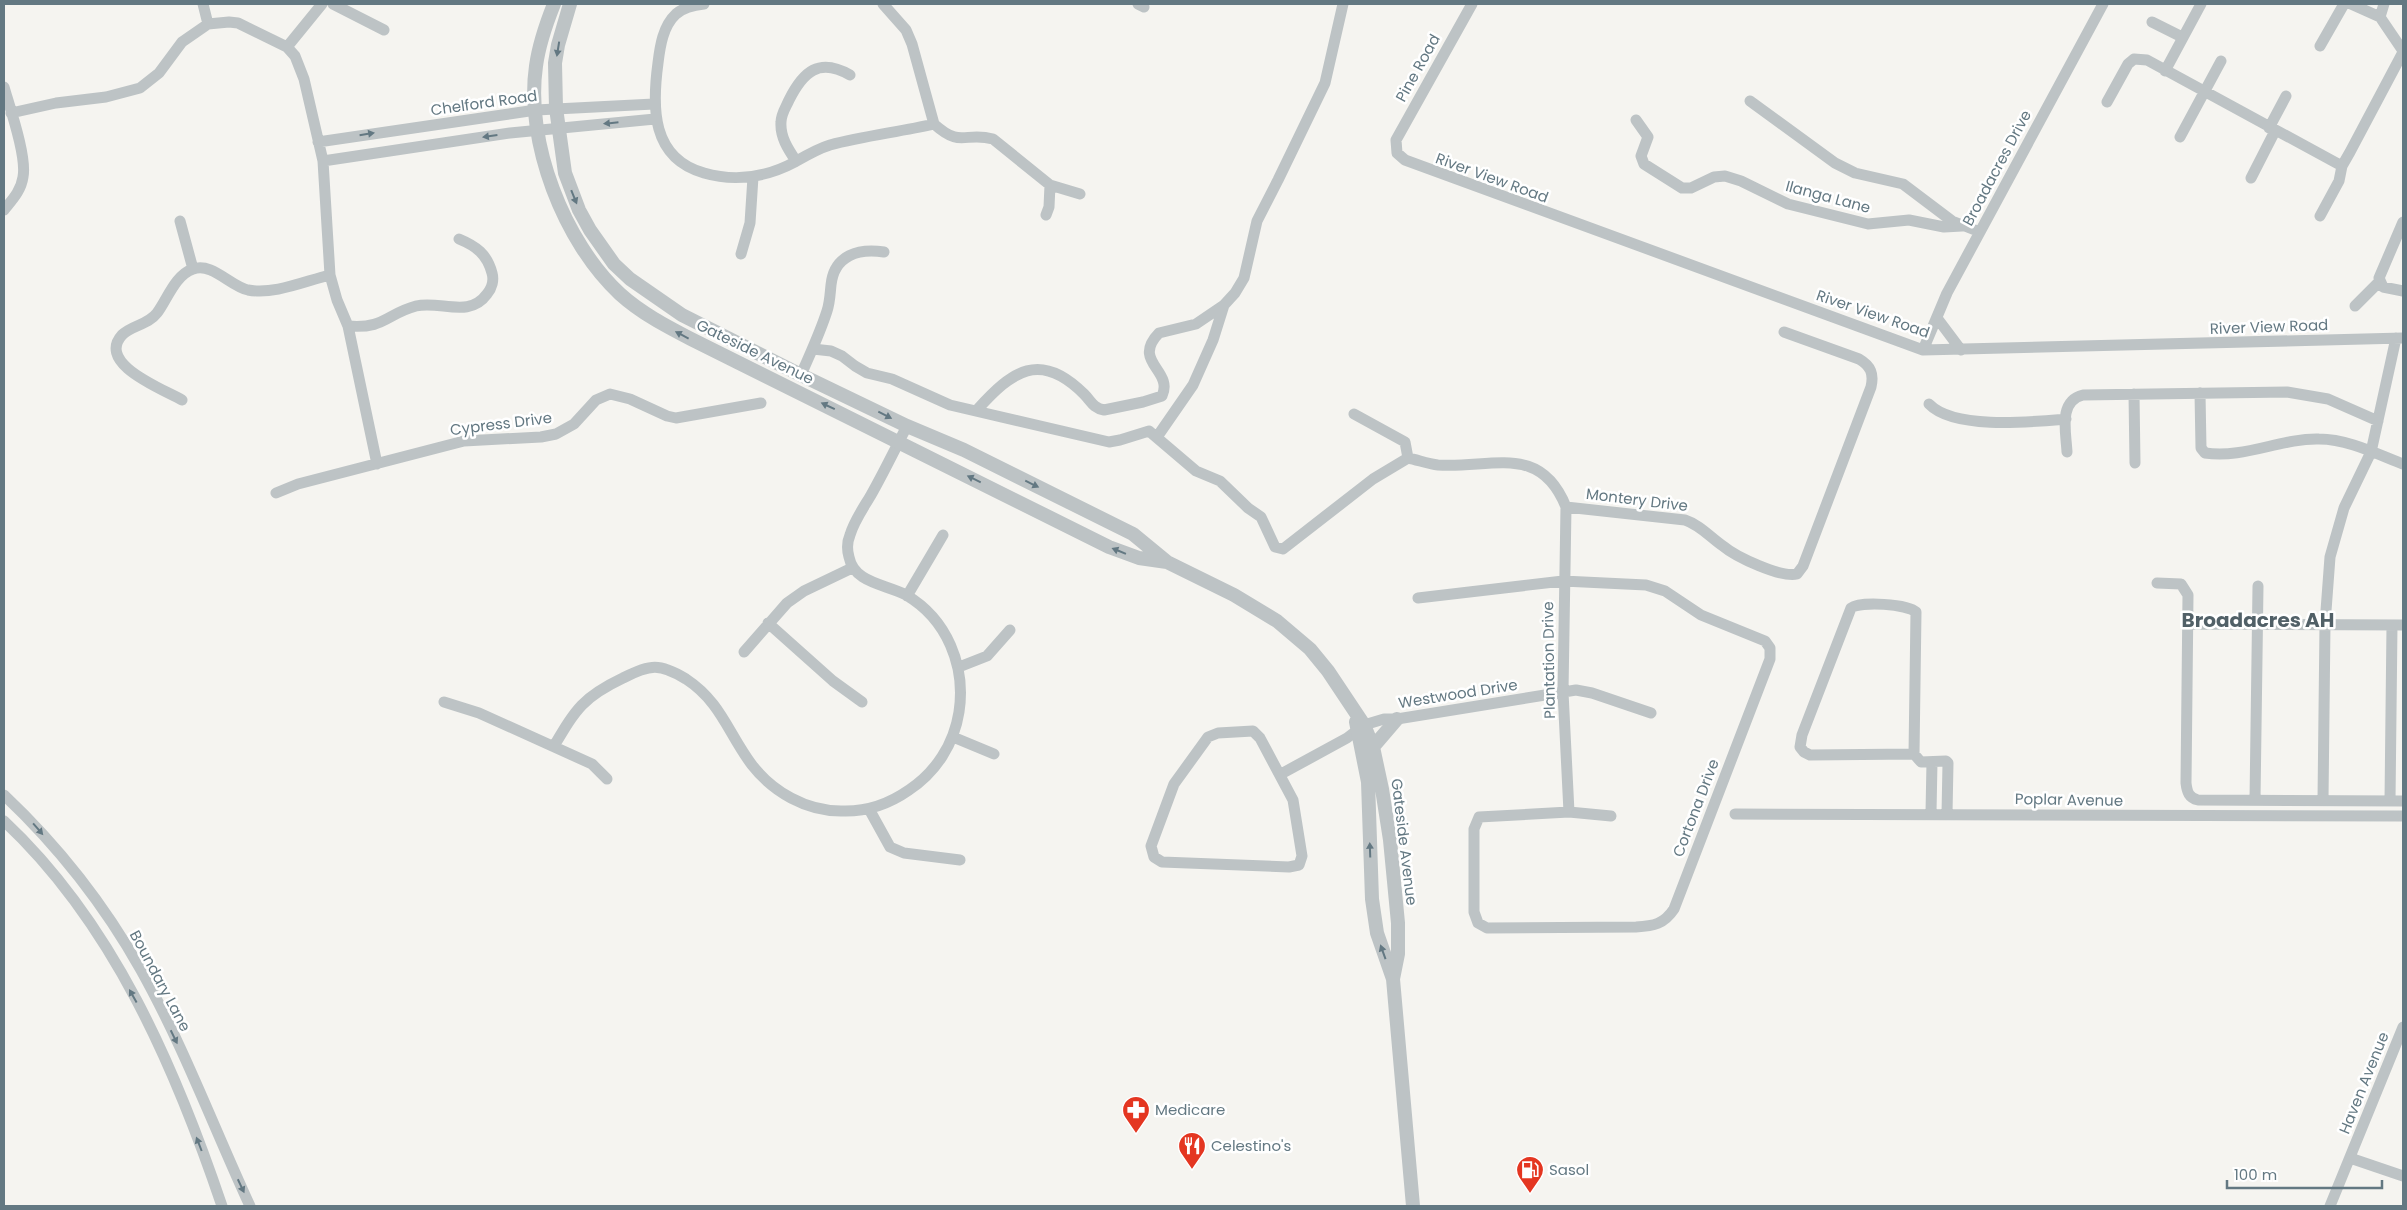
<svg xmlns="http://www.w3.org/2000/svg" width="2407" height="1210" font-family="Poppins,sans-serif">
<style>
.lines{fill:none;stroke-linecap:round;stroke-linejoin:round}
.minor{stroke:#bdc3c5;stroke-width:11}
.tertiary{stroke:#bdc3c5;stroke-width:14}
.oneway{fill:#637882}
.labels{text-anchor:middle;stroke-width:5;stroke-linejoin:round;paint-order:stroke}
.street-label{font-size:15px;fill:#637882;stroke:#fff}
.poi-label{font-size:15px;fill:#637882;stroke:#fff;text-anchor:start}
.district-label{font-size:20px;font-weight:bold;fill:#516067;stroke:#fff}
</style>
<rect width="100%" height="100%" fill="#f5f4f0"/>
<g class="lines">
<path class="minor" d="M203,4L208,24
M333,4L384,30
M704,4C694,5 684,7 676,14C663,26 660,46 658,63C652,107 651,158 704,173C735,182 767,177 795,162C807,155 817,149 830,145C864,136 899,132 934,124
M883,4L906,30L912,44L934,124
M1138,4L1144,7
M1472,4L1396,140L1397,153L1405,160L1923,350L2403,338
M2351,4L2380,17L2403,51
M2380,17L2384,4
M2152,22L2182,37
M2320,46L2344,4
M287,47L322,4
M2165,71L2201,4
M4,87C10,108 27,157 23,177C21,191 12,200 4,210
M1750,101L1835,163L1855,173L1903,184L1952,221L1980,232
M2107,102L2128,64L2134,59L2147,60L2342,166
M11,113L56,103L106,97L140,88L159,73L182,42L208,24L229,22L238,23L287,47L295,56L304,79L323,161L330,275L337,300L348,326L377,464
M1636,120L1648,137L1641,156L1644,164L1682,188H1691L1714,177L1725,176L1741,181L1788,204L1868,224L1909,220L1944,227L1962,226
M934,124C962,149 964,131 993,139L1050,185L1080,194
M2269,128L2286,96
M2180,137L2221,61
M318,142L536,110L654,104
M323,161L510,133L655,119
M796,161C788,149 780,137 781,122C781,114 786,107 789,100C803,72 819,57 850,75
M2251,178L2275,131
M1046,215L1049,207L1050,185
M2320,216L2339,181L2342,166L2350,152L2403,52
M180,221L193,269
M2403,222L2379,278L2383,287L2403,291
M741,254L750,223L753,177
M2355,306L2379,282
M1937,318L1961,350
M348,326C385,329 386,314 416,306C440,300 469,319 487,294C492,288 494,280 492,273C487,254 476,246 459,239
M813,349L831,351L842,356L855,366L867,373L892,379L950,405L1109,442L1120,440L1149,431L1196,471L1220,481L1248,508L1261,517L1275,547L1283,549L1373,479L1408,458C1418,460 1428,464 1438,465C1490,469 1540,442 1566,507L1563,692L1569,812
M1923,350L1947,293L2103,4
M801,375C810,354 820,333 827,311C830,302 830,294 831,285C834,255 859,248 884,252
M2200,393L2201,448L2205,453C2244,459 2281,438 2319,439C2348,439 2377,454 2403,464
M2134,394L2135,463
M182,400C163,389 96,364 122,335C132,325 148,325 157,313C167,300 175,275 193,269C212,262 230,286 248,290C274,295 305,281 330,275
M1929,404C1954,430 2031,422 2066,419
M977,410C1012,371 1040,350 1084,394C1091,401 1093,408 1104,410L1143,402L1162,396C1174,370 1131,362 1159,333L1196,324L1224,305L1235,293L1244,278L1257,221L1278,180L1325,83L1343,4
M1354,414L1405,442L1408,458
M1157,437L1193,385L1213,340L1224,305
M2067,452C2066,432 2058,401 2083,395L2287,392L2328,399L2378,421
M276,493L298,484L464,441L541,437L556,434L574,424L596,400L610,394L630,399L667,416L676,418L761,403
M1566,507L1685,520C1700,525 1710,537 1723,546C1736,557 1781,578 1797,574L1803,566L1871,387C1874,374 1871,366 1859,359L1784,332
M2157,583L2181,584L2188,595L2186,783C2187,792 2189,798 2198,800L2403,801
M907,596L943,535
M1418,598L1563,581L1646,585L1665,591L1701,615L1765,641L1770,648V659L1674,909C1664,924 1654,926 1636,927L1487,928L1478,923L1474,912V829L1479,817L1569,812L1611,816
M768,623L833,681L862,702
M2188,624L2403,625
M744,652L787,603L804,591L852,568
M959,667L987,656L1010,630
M444,702L479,713L592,764L607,779
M1253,731L1260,738L1293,800L1302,856L1299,865L1289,867L1162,862L1154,857L1151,846L1174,784L1208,737L1218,733Z
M953,737L994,754
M554,746C576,709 583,697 623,678C650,664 660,663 686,679C721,702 728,733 752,765C773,792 806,811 841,811C865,812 889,804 909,790C936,772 954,744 959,712C966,666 947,619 906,595C885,584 854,583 849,557C847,550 847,542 850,535C854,521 864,507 871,495C884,472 895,449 907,426
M1914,754L1810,755L1804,752L1800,747L1802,735L1851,608C1860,601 1908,604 1916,612L1914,754L1921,762L1946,761L1948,763L1947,814
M1281,774L1347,738L1364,725L1384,719H1397L1576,690L1592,693L1651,713
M4,795C57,845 105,906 141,970C183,1045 214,1128 250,1206
M2255,800L2258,586
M2323,800L2325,624L2330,557L2344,508L2371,452L2396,338
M2390,801L2392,625
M869,809L890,847L904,853L960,860
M1931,813L1932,762
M1735,814L2403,816
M4,821C113,923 175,1067 222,1206
M2350,1158L2403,1176
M2330,1206L2403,1027"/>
<path class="tertiary" d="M554,4C546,24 539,44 536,66C525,142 564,242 620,294C641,313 666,326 691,339L1109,547L1139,558L1167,562
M570,4L558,45L555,63L556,108L565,173L579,210L590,230L614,264L630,279L682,315L801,375L907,426L964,450L1133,534L1167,562L1234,595L1277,621L1310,649L1328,671L1364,725L1373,747L1382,789L1390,840L1398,923V954L1393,979
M1356,722L1368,782L1372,899L1377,933L1393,979L1413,1206
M1373,747L1397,719"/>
</g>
<defs><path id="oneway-solid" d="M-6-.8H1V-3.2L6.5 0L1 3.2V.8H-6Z" transform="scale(1.25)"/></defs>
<g class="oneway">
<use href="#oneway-solid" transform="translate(558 49) rotate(99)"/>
<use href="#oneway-solid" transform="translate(611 123) rotate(174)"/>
<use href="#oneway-solid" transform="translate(367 134) rotate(-9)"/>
<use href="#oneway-solid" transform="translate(490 136) rotate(172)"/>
<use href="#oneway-solid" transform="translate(574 197) rotate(68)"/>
<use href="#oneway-solid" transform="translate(682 335) rotate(-152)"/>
<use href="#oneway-solid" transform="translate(828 406) rotate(-155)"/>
<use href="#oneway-solid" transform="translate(885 415) rotate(27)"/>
<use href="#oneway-solid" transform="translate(974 479) rotate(-154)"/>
<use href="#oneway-solid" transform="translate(1032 484) rotate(26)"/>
<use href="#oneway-solid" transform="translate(1119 551) rotate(-158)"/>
<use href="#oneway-solid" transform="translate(38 829) rotate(49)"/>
<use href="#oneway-solid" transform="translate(1370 850) rotate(-92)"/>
<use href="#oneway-solid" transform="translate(1383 952) rotate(-110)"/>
<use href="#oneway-solid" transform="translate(133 996) rotate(-119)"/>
<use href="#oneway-solid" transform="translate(174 1037) rotate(64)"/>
<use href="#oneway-solid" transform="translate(199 1144) rotate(-111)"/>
<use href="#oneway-solid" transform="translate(241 1186) rotate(65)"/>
</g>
<defs>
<symbol id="pharmacy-pin" viewBox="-11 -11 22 30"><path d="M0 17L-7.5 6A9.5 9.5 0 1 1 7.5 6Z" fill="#e43621" stroke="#fff"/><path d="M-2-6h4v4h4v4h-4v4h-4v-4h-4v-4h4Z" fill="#fff"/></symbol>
<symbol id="restaurant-pin" viewBox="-11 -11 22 30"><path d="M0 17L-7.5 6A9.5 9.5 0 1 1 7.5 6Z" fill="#e43621" stroke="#fff"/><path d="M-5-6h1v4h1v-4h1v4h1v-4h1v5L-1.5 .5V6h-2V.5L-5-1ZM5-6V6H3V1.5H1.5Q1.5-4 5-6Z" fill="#fff"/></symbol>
<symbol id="fuel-pin" viewBox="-11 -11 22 30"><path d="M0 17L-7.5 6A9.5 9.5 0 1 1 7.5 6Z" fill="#e43621" stroke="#fff"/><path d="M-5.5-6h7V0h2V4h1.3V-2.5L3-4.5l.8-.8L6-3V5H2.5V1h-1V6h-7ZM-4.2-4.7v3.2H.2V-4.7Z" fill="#fff"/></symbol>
</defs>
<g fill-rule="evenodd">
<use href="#pharmacy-pin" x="1120" y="1094" width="32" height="43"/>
<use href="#restaurant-pin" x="1176" y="1130" width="32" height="43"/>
<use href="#fuel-pin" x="1514" y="1154" width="32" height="43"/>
</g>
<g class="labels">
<g class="street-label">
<text transform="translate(1418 68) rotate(-61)" y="5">Pine Road</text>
<text transform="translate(484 103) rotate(-8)" y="5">Chelford Road</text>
<text transform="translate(1997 168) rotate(-62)" y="5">Broadacres Drive</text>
<text transform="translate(1492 178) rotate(20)" y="5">River View Road</text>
<text transform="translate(1828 197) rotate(15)" y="5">Ilanga Lane</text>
<text transform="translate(1873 314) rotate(19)" y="5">River View Road</text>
<text transform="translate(2269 327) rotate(-2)" y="5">River View Road</text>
<text transform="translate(755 352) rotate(26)" y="5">Gateside Avenue</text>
<text transform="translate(501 424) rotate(-7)" y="5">Cypress Drive</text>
<text transform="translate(1637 500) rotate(7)" y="5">Montery Drive</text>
<text transform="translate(1549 660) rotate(-91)" y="5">Plantation Drive</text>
<text transform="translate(1458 694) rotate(-9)" y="5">Westwood Drive</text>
<text transform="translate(2069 800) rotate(1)" y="5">Poplar Avenue</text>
<text transform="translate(1696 808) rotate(-69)" y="5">Cortona Drive</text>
<text transform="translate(1404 842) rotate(83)" y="5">Gateside Avenue</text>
<text transform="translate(160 981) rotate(62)" y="5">Boundary Lane</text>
<text transform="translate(2364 1083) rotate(-68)" y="5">Haven Avenue</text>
</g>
<g class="poi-label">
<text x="1155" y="1115">Medicare</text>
<text x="1211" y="1151">Celestino's</text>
<text x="1549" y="1175">Sasol</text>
</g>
<g class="district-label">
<text x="2258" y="627">Broadacres AH</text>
</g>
</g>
<rect width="2407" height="1210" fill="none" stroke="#637882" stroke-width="10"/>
<path d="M2227 1180v8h155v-8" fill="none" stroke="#637882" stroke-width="2.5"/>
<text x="2234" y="1180" font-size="15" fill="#637882" stroke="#ffffff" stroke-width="4" paint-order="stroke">100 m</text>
</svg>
